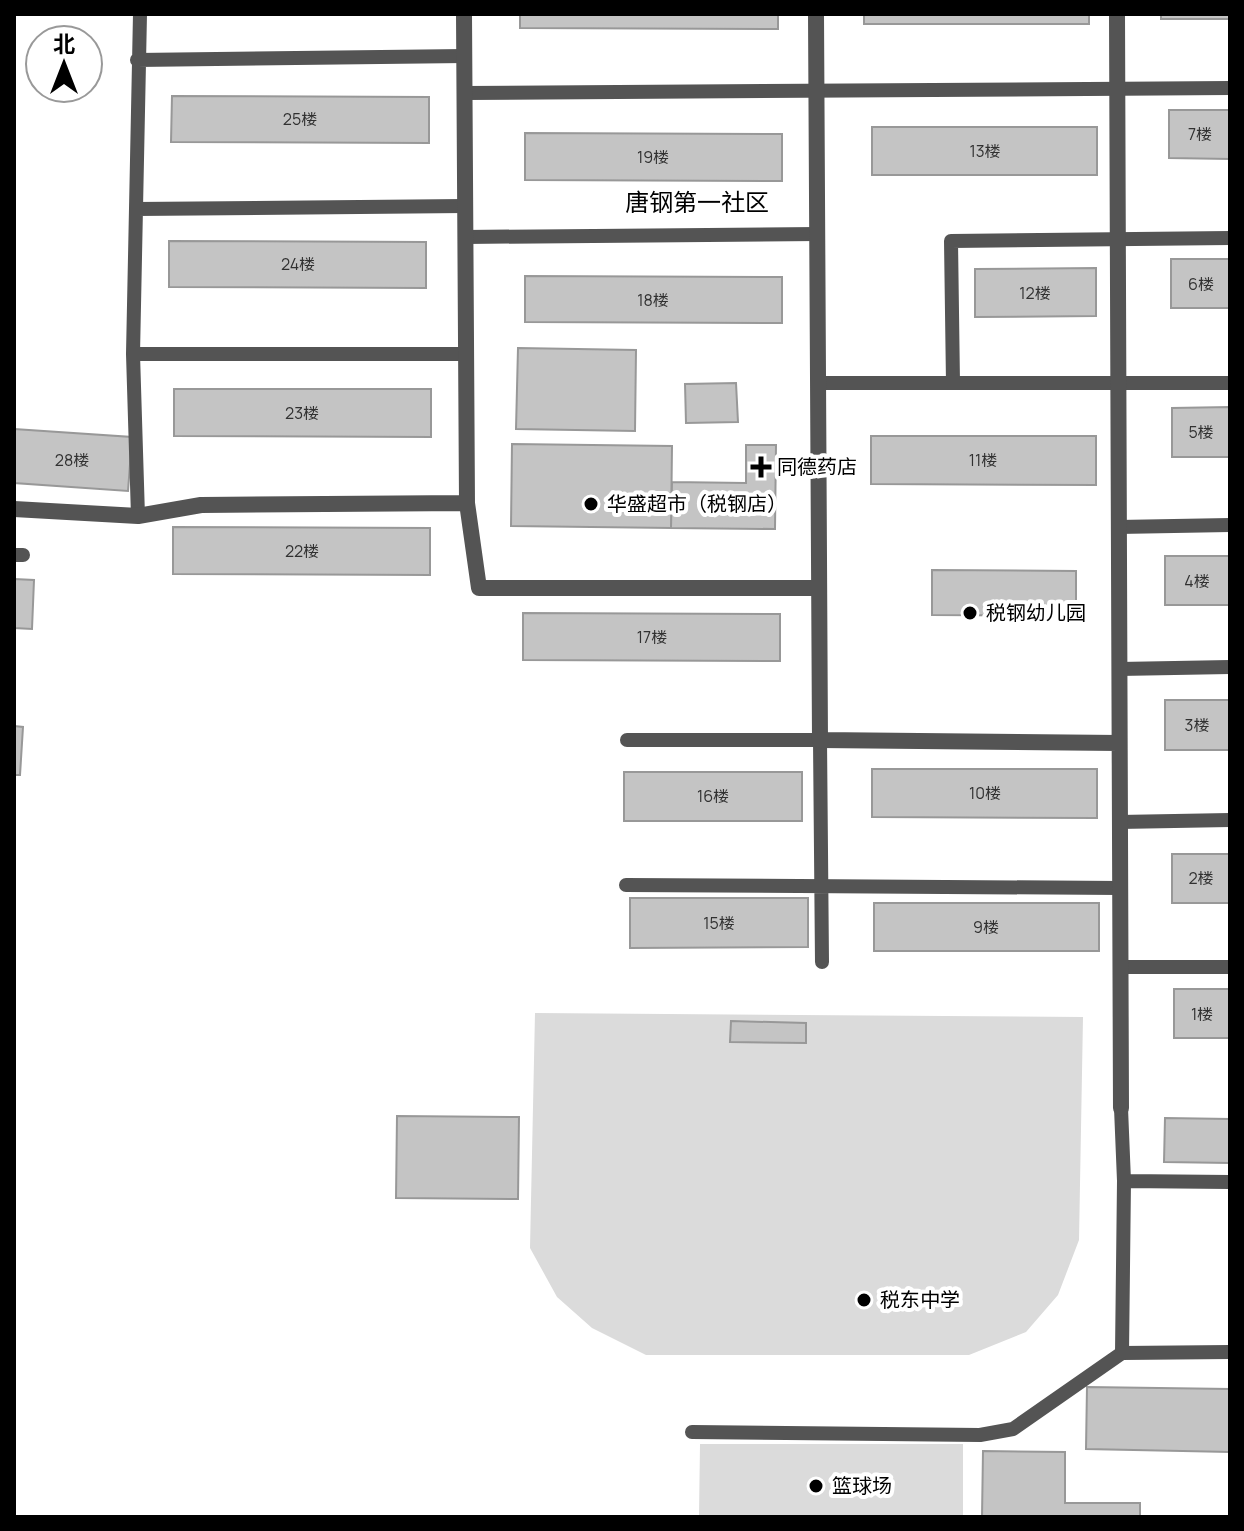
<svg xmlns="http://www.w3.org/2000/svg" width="1244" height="1531" font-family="Manrope,'Noto Sans SC',sans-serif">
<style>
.green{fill:#dbdbdb}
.building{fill:#c4c4c4;stroke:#989898;stroke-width:2}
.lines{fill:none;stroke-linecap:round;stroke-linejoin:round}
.lane{stroke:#545454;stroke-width:14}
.street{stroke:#545454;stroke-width:16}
.poi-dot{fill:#000;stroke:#fff;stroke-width:3}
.labels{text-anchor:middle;stroke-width:8;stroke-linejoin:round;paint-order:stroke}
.number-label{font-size:16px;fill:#313131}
.poi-label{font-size:20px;fill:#000;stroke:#fff;text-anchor:start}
.quarter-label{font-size:24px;fill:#000;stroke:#fff}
</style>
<rect width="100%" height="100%" fill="#fff"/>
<path class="green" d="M535,1013L1083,1017L1079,1240L1058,1295L1026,1332L969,1355H646L592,1328L557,1297L530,1248Z
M700,1444H963V1517H699Z"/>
<path class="building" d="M520,14H778V29L520,28Z
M864,14H1089V24H864Z
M1161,14H1230V19H1161Z
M172,96L429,97V143L171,142Z
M1169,110H1230V159L1169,158Z
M872,127H1097V175H872Z
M525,133L782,134V181L525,180Z
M169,241L426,242V288L169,287Z
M1171,259H1230V308H1171Z
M1096,268V316L975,317V269Z
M525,276L782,277V323L525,322Z
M518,348L636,350L635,431L516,429Z
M736,383L738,422L686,423L685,384Z
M174,389H431V437L174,436Z
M1230,407V457H1172V408Z
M14,429L132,437L128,491L14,483Z
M871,436H1096V485L871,484Z
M512,444L672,446L671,528L511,526Z
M746,445H776L775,529L671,528L672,482L746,483Z
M173,527L430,528V575L173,574Z
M1165,556H1230V605H1165Z
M932,570L1076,571V616L932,615Z
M14,579L34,580L32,629L14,628Z
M523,613L780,614V661L523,660Z
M1165,700H1230V750H1165Z
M14,726L23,727L20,775H14Z
M872,769H1097V818L872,817Z
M624,772H802V821H624Z
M1172,854H1230V903H1172Z
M630,898H808V947L630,948Z
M874,903H1099V951H874Z
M1174,989H1230V1038H1174Z
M731,1021L806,1023V1043L730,1042Z
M397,1116L519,1117L518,1199L396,1198Z
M1165,1118L1230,1119V1163L1164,1162Z
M1087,1387L1230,1389V1452L1086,1449Z
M983,1451L1065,1452V1503H1140V1517H982Z"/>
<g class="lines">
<path class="lane" d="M137,60L465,56
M465,93L1230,88
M136,209L465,206
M465,237L818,234
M133,354H465
M818,383H1230
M953,383L951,241L1230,238
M138,516L133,354L140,14
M1118,527L1230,525
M14,555H23
M1119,669L1230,667
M627,740H820L822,962
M1119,822L1230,820
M626,885L1120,888
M1120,967H1230
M1121,1108L1124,1181L1122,1353L1230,1352
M1124,1181L1230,1182
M692,1432L980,1435L1013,1429L1122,1353"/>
<path class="street" d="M464,14L467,503L479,588H819
M816,14L820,740L1119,743
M1117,14L1121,1108
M14,509L138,516L201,505L467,503"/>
</g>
<g class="poi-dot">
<path d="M757 455h8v8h8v8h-8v8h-8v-8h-8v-8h8z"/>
<circle cx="591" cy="504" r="8"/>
<circle cx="970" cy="613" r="8"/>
<circle cx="864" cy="1300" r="8"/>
<circle cx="816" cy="1486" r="8"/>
</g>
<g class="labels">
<g class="number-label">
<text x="300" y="125">25楼</text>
<text x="1200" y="140">7楼</text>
<text x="985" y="157">13楼</text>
<text x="653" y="163">19楼</text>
<text x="298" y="270">24楼</text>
<text x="1201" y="290">6楼</text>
<text x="1035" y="299">12楼</text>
<text x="653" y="306">18楼</text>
<text x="302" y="419">23楼</text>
<text x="1201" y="438">5楼</text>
<text x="72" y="466">28楼</text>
<text x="983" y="466">11楼</text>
<text x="302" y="557">22楼</text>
<text x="1197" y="587">4楼</text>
<text x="652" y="643">17楼</text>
<text x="1197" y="731">3楼</text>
<text x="985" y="799">10楼</text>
<text x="713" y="802">16楼</text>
<text x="1201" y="884">2楼</text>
<text x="719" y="929">15楼</text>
<text x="986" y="933">9楼</text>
<text x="1202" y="1020">1楼</text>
</g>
<g class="poi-label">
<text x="777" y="474">同德药店</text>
<text x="607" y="511">华盛超市（税钢店）</text>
<text x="986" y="620">税钢幼儿园</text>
<text x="880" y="1307">税东中学</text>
<text x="832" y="1493">篮球场</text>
</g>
<g class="quarter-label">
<text x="697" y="211">唐钢第一社区</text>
</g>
</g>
<rect width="1244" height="1531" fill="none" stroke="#000000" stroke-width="32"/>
<g transform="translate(64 64)"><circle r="38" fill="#ffffff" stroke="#999999" stroke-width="2"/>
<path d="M0-6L14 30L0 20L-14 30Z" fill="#000000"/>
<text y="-12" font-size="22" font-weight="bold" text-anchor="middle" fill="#000000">北</text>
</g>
</svg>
